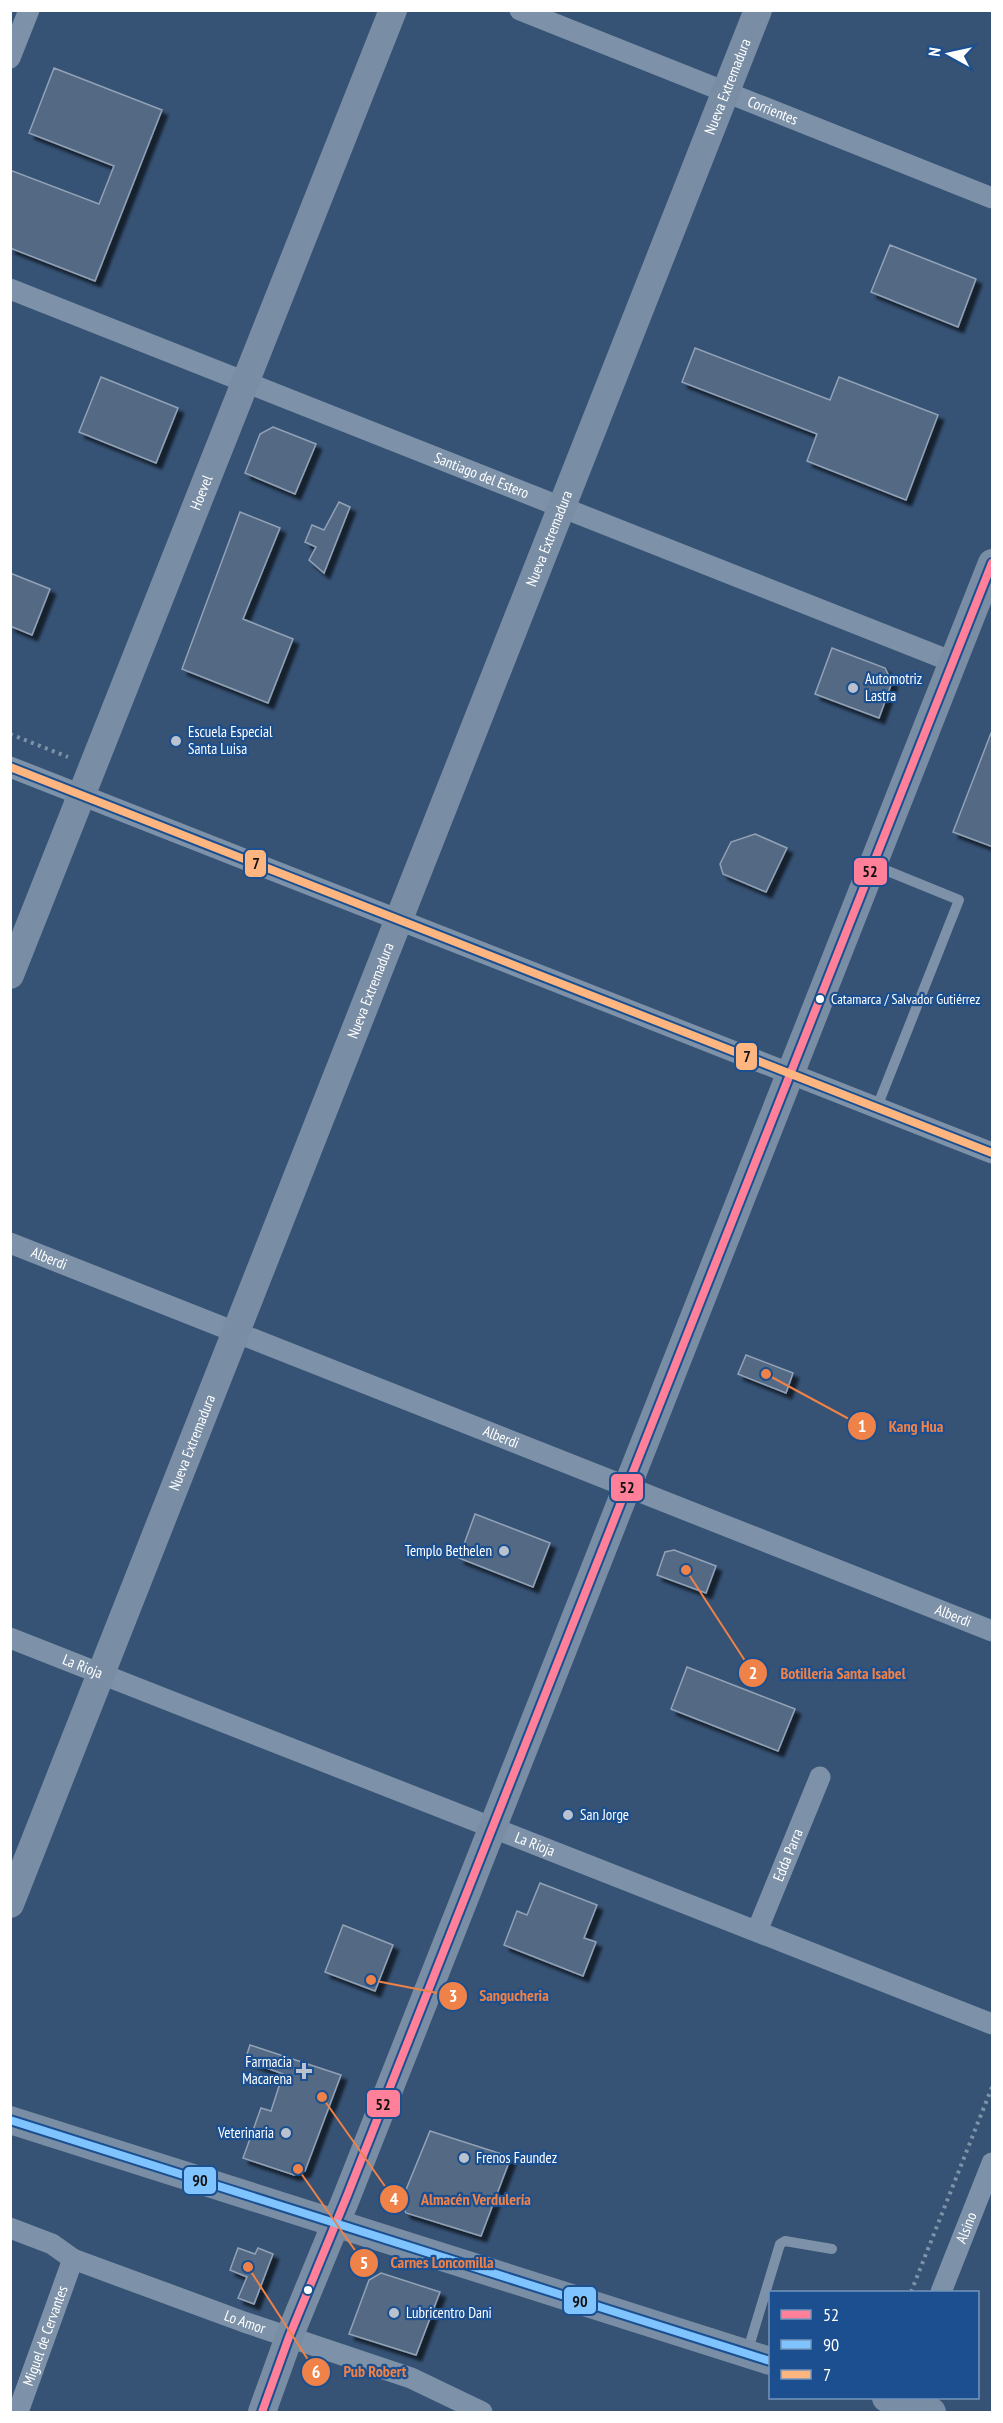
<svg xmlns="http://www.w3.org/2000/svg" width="1003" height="2423" font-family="'PT Sans Narrow',sans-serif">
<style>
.building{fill:#526984;stroke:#92a2b6;stroke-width:1.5;filter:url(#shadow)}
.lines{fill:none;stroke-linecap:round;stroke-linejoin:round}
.path{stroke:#7d92a8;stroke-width:4;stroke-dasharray:3 4.5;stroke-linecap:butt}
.lane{stroke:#7d92a8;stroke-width:10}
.street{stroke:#7d92a8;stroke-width:21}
.secondary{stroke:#798da4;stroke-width:28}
.bus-1-casing{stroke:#1b4f8f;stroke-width:12}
.bus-2-casing{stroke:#1b4f8f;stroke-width:12}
.bus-3-casing{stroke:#1b4f8f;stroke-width:12}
.bus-1{stroke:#ff8098;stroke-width:8}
.bus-2{stroke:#80c4ff;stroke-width:8}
.bus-3{stroke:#ffb580;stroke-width:8}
.poi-dot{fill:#b9c2ce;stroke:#1b4f8f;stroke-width:2}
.bus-dot{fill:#fff;stroke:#1b4f8f;stroke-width:2}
.labels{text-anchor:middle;stroke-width:4.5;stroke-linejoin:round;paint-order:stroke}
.bus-label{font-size:14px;fill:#fff;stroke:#1b4f8f;text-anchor:start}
.street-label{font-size:15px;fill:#fff;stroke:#1b4f8f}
.poi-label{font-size:15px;fill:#fff;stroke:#1b4f8f;text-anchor:start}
.leader{fill:none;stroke:#ee8249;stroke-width:2}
.callout-dot{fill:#ee8249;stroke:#1b4f8f;stroke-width:2}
.mark-label{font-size:18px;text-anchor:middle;font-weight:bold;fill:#fff}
.callout-label{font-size:16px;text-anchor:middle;font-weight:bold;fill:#ee8249;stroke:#1b4f8f;stroke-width:4.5;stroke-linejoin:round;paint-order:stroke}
.line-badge{stroke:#1b4f8f;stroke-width:2}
.pale-badge-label{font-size:16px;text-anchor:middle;font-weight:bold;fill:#111}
</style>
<defs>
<filter id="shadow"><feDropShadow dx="5.5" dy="5.5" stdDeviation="1.5" flood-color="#0009"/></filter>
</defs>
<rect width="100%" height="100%" fill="#365274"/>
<path class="building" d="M54,68L162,110L95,281L10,248V170L99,204L114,166L29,133Z
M890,245L976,279L958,327L871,292Z
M695,348L830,400L839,377L938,415L906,500L807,461L817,434L682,382Z
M101,377L178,408L156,463L79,432Z
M273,427L316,444L295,494L245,473L260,434Z
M339,502L350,507L324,573L309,560L316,547L305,542L312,525L324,530Z
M240,512L280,528L243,619L293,639L268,703L182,669Z
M10,573L50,589L32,635L10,626Z
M832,648L885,668L892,682L879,718L815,694Z
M991,733H993V847L953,832Z
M755,834L787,848L766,892L723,874L720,864L731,842Z
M746,1355L793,1373L786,1393L738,1374Z
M475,1514L550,1543L533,1587L459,1558Z
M674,1550L716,1566L706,1593L657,1575L665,1552Z
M687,1667L795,1709L778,1751L671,1709Z
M540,1883L597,1905L584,1938L596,1942L583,1976L504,1945L517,1911L527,1915Z
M343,1925L393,1945L375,1991L325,1972Z
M250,2045L341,2075L305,2171L294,2175L243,2158L261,2108L271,2111L283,2074L245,2060Z
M430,2131L511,2157L481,2236L406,2213L401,2202Z
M238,2248L255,2254L258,2248L273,2254L254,2304L238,2298L247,2277L230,2270Z
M381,2273L440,2292L416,2355L349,2334L369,2280Z"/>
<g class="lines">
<path class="path" d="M10,734L68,757
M911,2292L992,2087"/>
<path class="lane" d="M873,865L959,900L877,1107
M747,2353L780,2244L785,2241L832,2249"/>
<g class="street">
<path id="s1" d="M520,10L992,198"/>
<path d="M10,58L29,10"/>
<path id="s2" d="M10,289L953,662"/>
<path d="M10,767L992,1153"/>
<path id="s3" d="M10,1243L992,1631"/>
<path id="s4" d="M10,1638L992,2024"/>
<path id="s5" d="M757,1931L820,1777"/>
<path id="s6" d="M10,2228L52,2244L73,2259L244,2322L411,2378L482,2412"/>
<path id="s7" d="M941,2292L992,2163"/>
<path id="s8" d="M18,2412L73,2259"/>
</g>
<g class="secondary">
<path id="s9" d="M10,975L393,10"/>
<path id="s10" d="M10,1904L758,10"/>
<path d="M10,2120L770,2361"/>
<path d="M886,2398L932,2412"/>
<path d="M262,2412L289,2337L347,2196L992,563"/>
</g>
<defs>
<path id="bus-1" d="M262,2412L289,2337L347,2196L992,563"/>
<path id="bus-2" d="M10,2120L770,2361"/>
<path id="bus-3" d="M10,767L992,1153"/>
</defs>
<use href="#bus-1" class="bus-1-casing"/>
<use href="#bus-2" class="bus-2-casing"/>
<use href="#bus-3" class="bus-3-casing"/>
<use href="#bus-1" class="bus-1"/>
<use href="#bus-2" class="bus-2"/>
<use href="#bus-3" class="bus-3"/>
</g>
<g class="poi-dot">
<circle cx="853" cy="688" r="6"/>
<circle cx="176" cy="741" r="6"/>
<circle cx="504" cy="1551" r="6"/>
<circle cx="568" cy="1815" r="6"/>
<path d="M301 2062h6v6h6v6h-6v6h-6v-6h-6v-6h6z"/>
<circle cx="286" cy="2133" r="6"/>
<circle cx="464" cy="2158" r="6"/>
<circle cx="394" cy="2313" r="6"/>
</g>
<g class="bus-dot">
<circle cx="820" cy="999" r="5"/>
<circle cx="308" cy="2290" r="5"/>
</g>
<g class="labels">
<g class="bus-label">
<text x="831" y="1004">Catamarca / Salvador Gutiérrez</text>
</g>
<g class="street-label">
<text dy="5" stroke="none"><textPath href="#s10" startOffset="1954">Nueva Extremadura</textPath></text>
<text dy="5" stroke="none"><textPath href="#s1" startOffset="272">Corrientes</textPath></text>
<text dy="5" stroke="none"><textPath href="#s2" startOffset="507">Santiago del Estero</textPath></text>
<text dy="5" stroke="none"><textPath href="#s9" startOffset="519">Hoevel</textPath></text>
<text dy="5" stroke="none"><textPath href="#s10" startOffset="1468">Nueva Extremadura</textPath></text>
<text dy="5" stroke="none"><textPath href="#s10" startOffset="982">Nueva Extremadura</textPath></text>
<text dy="5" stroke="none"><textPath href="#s3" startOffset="42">Alberdi</textPath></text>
<text dy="5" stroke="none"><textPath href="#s3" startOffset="528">Alberdi</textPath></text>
<text dy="5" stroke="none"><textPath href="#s10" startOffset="496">Nueva Extremadura</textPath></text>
<text dy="5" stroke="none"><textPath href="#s3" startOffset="1014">Alberdi</textPath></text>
<text dy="5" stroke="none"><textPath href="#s4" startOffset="78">La Rioja</textPath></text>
<text dy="5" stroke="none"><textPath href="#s4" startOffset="564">La Rioja</textPath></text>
<text dy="5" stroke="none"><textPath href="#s5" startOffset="82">Edda Parra</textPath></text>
<text dy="5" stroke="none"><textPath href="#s7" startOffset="69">Alsino</textPath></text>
<text dy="5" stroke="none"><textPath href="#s6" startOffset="254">Lo Amor</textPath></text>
<text dy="5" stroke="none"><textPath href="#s8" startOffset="81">Miguel de Cervantes</textPath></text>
</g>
<g class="poi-label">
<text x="865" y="684">Automotriz<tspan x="865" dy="17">Lastra</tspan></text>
<text x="188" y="737">Escuela Especial<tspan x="188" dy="17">Santa Luisa</tspan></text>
<text x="492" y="1556" text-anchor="end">Templo Bethelen</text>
<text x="580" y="1820">San Jorge</text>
<text x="292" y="2067" text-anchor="end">Farmacia<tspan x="292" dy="17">Macarena</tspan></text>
<text x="274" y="2138" text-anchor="end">Veterinaria</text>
<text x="476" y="2163">Frenos Faundez</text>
<text x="406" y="2318">Lubricentro Dani</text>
</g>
</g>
<path class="leader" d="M766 1374L862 1426M686 1570L753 1673M371 1980L453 1996M322 2097L394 2199M298 2169L364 2263M248 2267L316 2372"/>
<g class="callout-dot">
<circle cx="766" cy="1374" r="6"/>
<circle cx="686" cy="1570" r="6"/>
<circle cx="371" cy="1980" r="6"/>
<circle cx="322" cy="2097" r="6"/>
<circle cx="298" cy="2169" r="6"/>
<circle cx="248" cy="2267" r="6"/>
<circle cx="862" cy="1426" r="15"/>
<circle cx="753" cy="1673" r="15"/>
<circle cx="453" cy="1996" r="15"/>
<circle cx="394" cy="2199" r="15"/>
<circle cx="364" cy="2263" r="15"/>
<circle cx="316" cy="2372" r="15"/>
</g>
<g class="mark-label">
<text x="862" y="1432">1</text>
<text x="753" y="1679">2</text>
<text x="453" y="2002">3</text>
<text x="394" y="2205">4</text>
<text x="364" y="2269">5</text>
<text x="316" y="2378">6</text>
</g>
<g class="callout-label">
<text x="916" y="1432">Kang Hua</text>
<text x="843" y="1679">Botilleria Santa Isabel</text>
<text x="514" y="2001">Sangucheria</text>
<text x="476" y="2205">Almacén Verdulería</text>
<text x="442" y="2268">Carnes Loncomilla</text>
<text x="375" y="2377">Pub Robert</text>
</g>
<g class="line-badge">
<rect x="244" y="849" width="23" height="29" rx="6" fill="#ffb580"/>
<rect x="853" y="857" width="35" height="29" rx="6" fill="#ff8098"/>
<rect x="735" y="1042" width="23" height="29" rx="6" fill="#ffb580"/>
<rect x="610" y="1473" width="34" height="29" rx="6" fill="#ff8098"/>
<rect x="366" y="2089" width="35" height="29" rx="6" fill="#ff8098"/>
<rect x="183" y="2166" width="34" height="29" rx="6" fill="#80c4ff"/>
<rect x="563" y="2286" width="34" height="29" rx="6" fill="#80c4ff"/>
</g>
<g class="pale-badge-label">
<text x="256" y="869">7</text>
<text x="870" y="877">52</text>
<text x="747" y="1062">7</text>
<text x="627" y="1493">52</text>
<text x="383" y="2110">52</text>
<text x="200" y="2186">90</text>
<text x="580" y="2307">90</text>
</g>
<rect width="1003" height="2423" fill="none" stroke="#ffffff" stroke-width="24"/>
<rect x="769" y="2291" width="210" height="108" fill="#1b4f8f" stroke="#7695bc" stroke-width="1.5"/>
<rect x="781" y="2310" width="30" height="9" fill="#ff8098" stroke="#7695bc" stroke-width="1.5"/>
<text x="823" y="2321" font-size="18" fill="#ffffff">52</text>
<rect x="781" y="2340" width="30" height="9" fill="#80c4ff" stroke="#7695bc" stroke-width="1.5"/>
<text x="823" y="2351" font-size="18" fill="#ffffff">90</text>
<rect x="781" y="2370" width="30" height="9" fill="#ffb580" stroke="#7695bc" stroke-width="1.5"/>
<text x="823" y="2381" font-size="18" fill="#ffffff">7</text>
<g transform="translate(949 54) rotate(278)" stroke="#1b4f8f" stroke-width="4.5" paint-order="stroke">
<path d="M0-4.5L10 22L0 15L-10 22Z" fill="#ffffff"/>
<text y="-9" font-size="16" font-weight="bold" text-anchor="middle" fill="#ffffff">N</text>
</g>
</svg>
